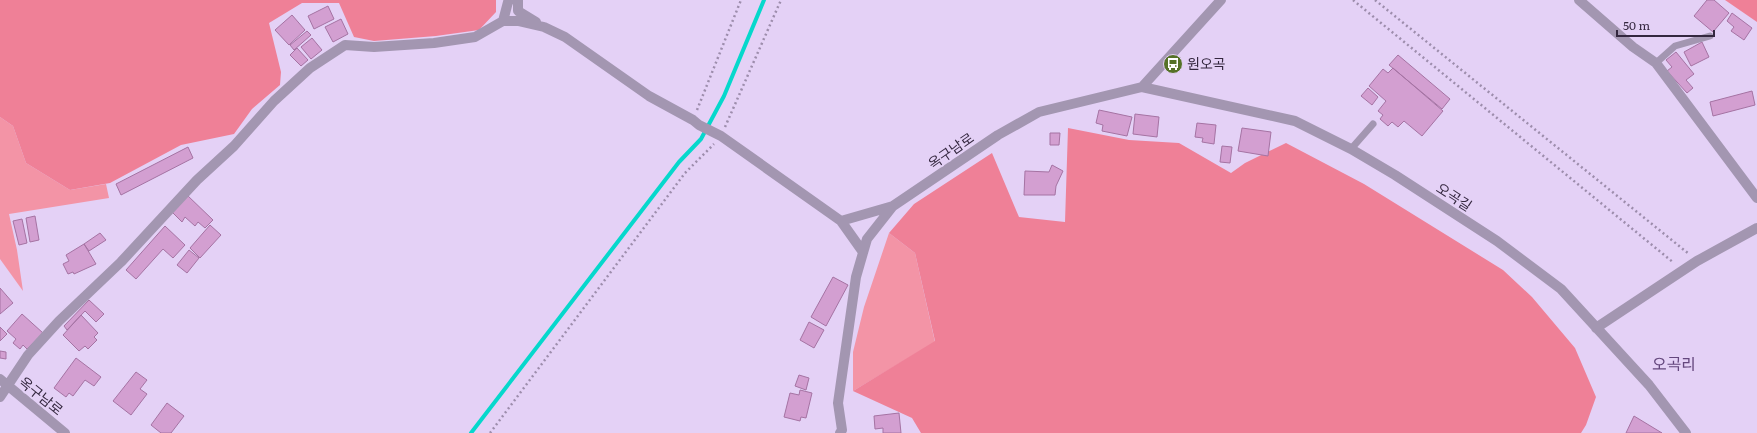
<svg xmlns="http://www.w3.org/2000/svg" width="1757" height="433" font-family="Literata,'Noto Sans KR',serif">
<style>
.green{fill:#f394a6}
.forest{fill:#ef8097}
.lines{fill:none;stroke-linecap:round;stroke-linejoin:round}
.stream{stroke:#06d8cc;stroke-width:4}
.building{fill:#d39fd1;stroke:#a573a3}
.path{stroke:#9d8dac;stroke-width:2.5;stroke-dasharray:2 3;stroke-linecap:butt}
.lane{stroke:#a396b1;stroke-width:7}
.street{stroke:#a396b1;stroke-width:10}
.labels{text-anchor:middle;stroke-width:4;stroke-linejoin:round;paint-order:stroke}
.poi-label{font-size:14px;fill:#34273f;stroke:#e4d1f6;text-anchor:start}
.street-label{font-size:14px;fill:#34273f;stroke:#e4d1f6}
.quarter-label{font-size:16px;fill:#64477d;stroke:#e4d1f6}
</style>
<rect width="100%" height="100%" fill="#e4d1f6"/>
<path class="green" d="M0,117L13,126L26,163L70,190L106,184L109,198L9,214L17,250L23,291L0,259Z
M889,233L915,253L935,342L853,391V352L864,307Z"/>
<path class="forest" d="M0,0H496V12L479,30L436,36L374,41L354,37L339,3H302L269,23L281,72L280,85L252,109L234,134L181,145L110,183L70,190L26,163L13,126L0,117Z
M1725,0H1757V22Z
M1068,128L1129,140L1179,143L1231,173L1245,163L1286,143L1364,184L1503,270L1532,297L1575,348L1596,397L1586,425L1581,433H921L912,418L853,391L935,341L915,253L889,233L914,204L992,153L1019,217L1065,222Z"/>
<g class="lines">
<path class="stream" d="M471,433L679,162L701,139L724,96L764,0"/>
</g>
<path class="building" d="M1707,0H1714L1729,13L1713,32L1694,16Z
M328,6L334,19L314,29L308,16Z
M1732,13L1752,28L1744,40L1731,31L1734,27L1727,21Z
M292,15L305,30L289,45L275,30Z
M341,19L348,34L333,42L325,27Z
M307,31L311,35L294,50L290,45Z
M312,38L322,50L311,59L301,47Z
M1702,42L1709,57L1691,66L1684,52Z
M297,48L308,60L301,66L290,55Z
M1676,52L1694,74L1686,80L1693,88L1687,93L1667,71L1672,67L1666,60Z
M1398,55L1450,99L1442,109L1389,65Z
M1393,68L1443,111L1422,136L1404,121L1398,127L1392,122L1388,126L1380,119L1383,115L1378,111L1386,101L1369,86L1383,69L1388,73Z
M1368,88L1378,97L1372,105L1361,96Z
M1752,91L1755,105L1713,116L1710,102Z
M1099,110L1132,117L1127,136L1102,131L1103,125L1096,123Z
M1135,114L1159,117L1157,137L1133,134Z
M1197,123L1216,125L1214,144L1202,142L1203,138L1195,137Z
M1242,128L1271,132L1268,156L1238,151Z
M1050,133H1060L1059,145H1050Z
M1222,146L1232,147L1230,163L1220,162Z
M188,147L193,158L121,195L116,184Z
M1052,165L1063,171L1056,186L1055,195H1024L1025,171L1049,172Z
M187,195L213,220L205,228L198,222L195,226L185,217L182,222L172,212Z
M35,216L39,240L30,242L26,218Z
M22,219L27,243L19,245L13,221Z
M210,225L221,235L200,258L190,248Z
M165,226L185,245L173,258L163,249L136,279L126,270Z
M100,233L106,240L89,251L84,244Z
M84,244L96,264L74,274L73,272L68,274L63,264L69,261L66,255Z
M189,250L199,258L187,273L177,265Z
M833,277L848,285L826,326L811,317Z
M0,288L13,303L0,314Z
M89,300L104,314L96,322L85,311L67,330L64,326Z
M22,314L43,333L27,349L23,345L20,349L13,343L16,339L7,331Z
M81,315L98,333L94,337L97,340L88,349L85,346L79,351L63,335Z
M809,322L824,330L814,348L800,340Z
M0,327L7,334L0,341Z
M0,351L6,352V359L0,358Z
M76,358L101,377L94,386L85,380L73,396L69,393L66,397L54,388Z
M136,372L147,380L140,389L147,394L131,415L113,401Z
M799,375L809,378L806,390L795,386Z
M800,390L812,393L806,418L801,417L800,421L784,417L790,393L799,395Z
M167,403L184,416L171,433H161L151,425Z
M899,413L901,433H883V428L875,429L874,416Z
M1634,416L1662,433H1626Z"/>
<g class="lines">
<path class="path" d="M1353,0L1674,263
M1375,0L1689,254
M697,110L741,0
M725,127L781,0
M490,433L685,173L714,144"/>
<path class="lane" d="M1656,63L1675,46L1710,36
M1351,149L1373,124"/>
<path class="street" d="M518,0V11L536,22
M1579,0L1633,47L1656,63L1757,198
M503,21L508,2L510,0
M1142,87L1295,121L1351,149L1395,175L1497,241L1561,289L1649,385L1686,433
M841,221L893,206
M1596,328L1697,261L1757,228
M0,379L65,433
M0,397L28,355L59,321L121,262L197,180L234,146L274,101L310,68L345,45L374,47L434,43L475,37L503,21H518L544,27L565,37L649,96L693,120L699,125L721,136L841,221L863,252
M840,433L842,430L838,403L856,277L867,239L893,206L998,135L1039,112L1142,87L1221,0"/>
</g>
<defs>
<symbol id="bus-disc" viewBox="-11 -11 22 22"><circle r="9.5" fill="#557227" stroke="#e4d1f6"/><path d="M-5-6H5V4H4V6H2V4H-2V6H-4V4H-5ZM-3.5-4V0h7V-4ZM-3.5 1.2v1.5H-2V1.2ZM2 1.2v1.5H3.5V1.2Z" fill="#fff"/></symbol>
</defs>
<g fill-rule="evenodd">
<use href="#bus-disc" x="1162" y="53" width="22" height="22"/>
</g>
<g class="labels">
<g class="poi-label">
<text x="1187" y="69">원오곡</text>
</g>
<g class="street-label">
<text transform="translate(951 151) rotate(-35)" y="5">옥구남로</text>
<text transform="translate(1454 197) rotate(33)" y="5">오곡길</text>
<text transform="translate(41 396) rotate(39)" y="5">옥구남로</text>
</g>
<g class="quarter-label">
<text x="1674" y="370">오곡리</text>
</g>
</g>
<path d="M1617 30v6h97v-6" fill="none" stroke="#34273f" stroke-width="2"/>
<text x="1623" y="30" font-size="12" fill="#34273f" stroke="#e4d1f6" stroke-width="3" paint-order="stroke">50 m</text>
</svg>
